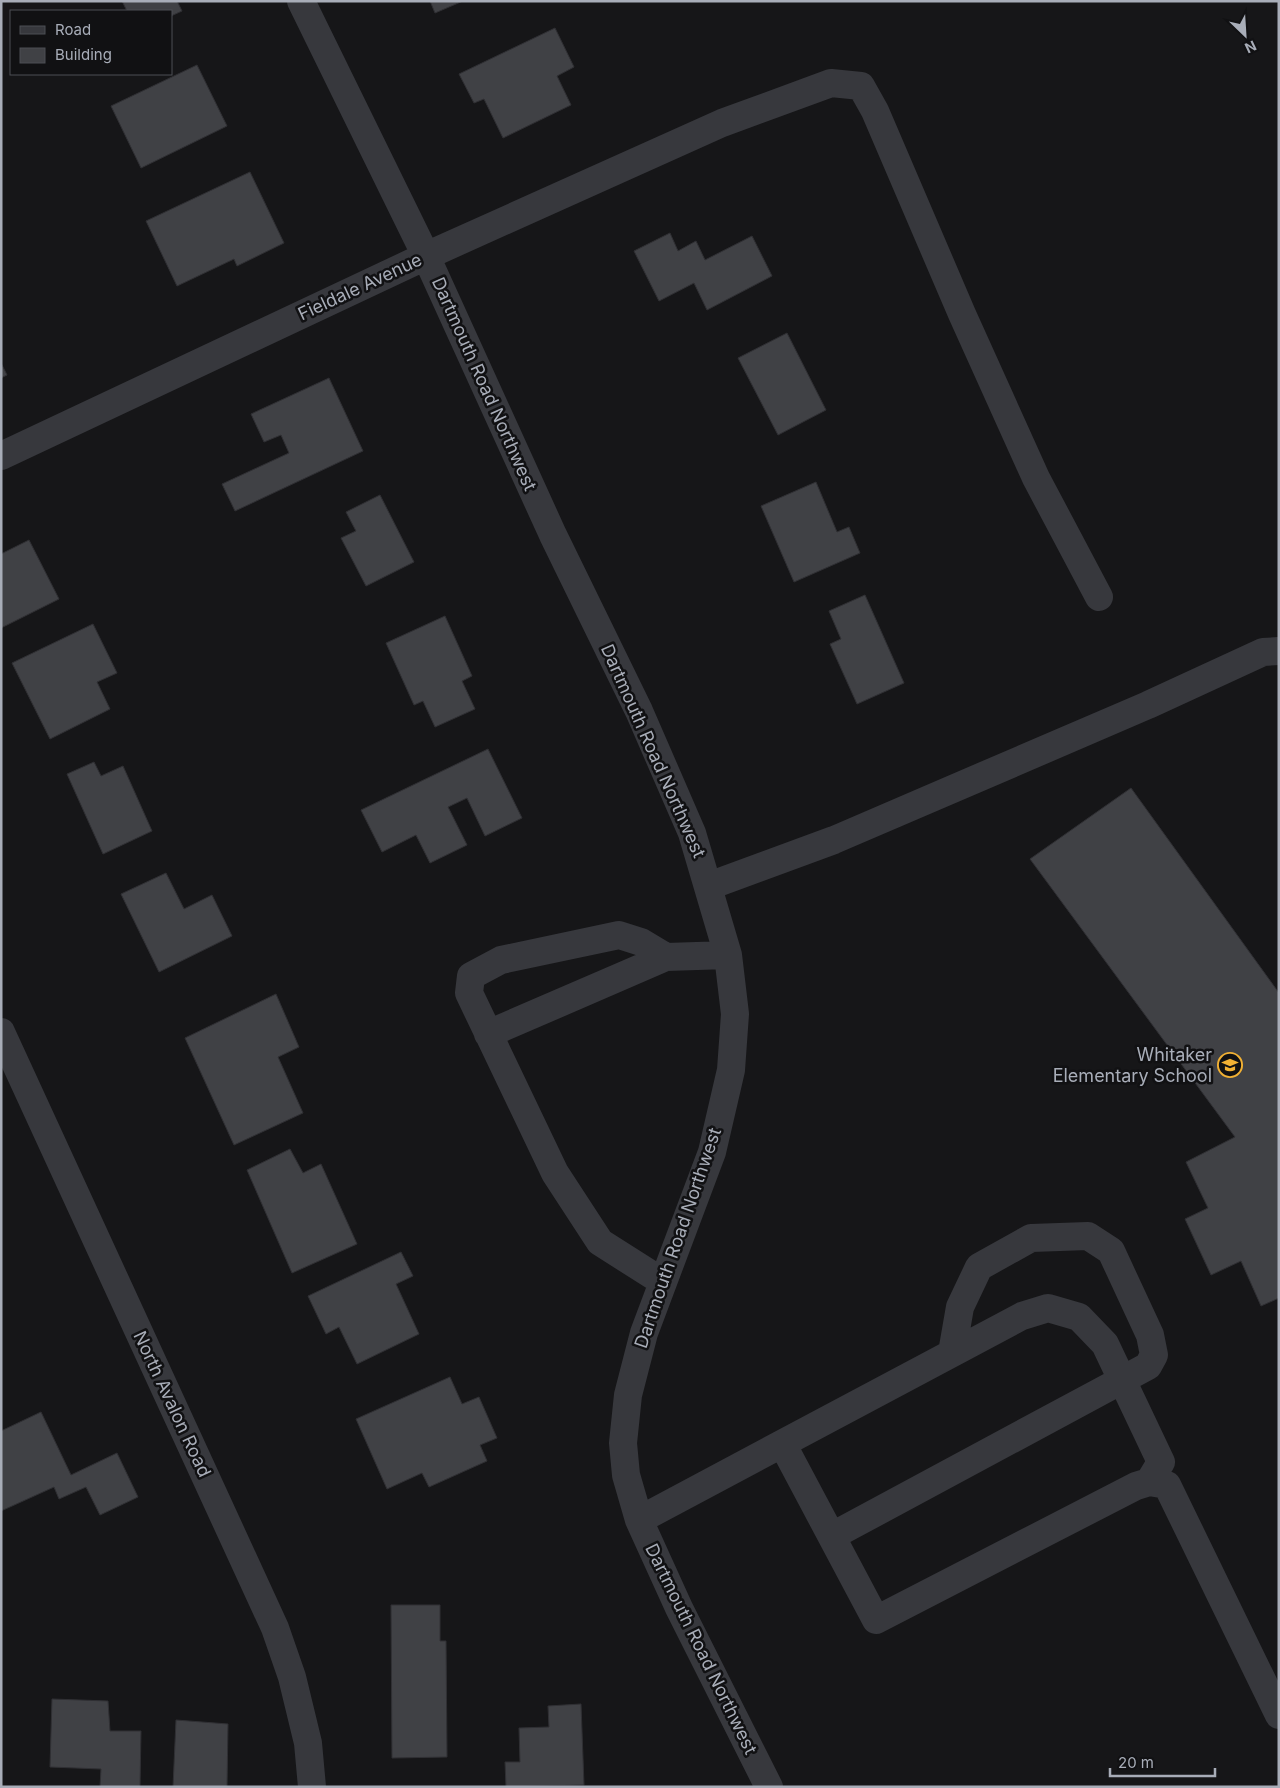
<svg xmlns="http://www.w3.org/2000/svg" width="1280" height="1788" font-family="Inter,sans-serif">
<style>
.building{fill:#404145;stroke:#303034}
.lines{fill:none;stroke-linecap:round;stroke-linejoin:round}
.minor{stroke:#37383d;stroke-width:28}
.labels{text-anchor:middle;stroke-width:5;stroke-linejoin:round;paint-order:stroke}
.street-label{font-size:18px;fill:#a8adb8;stroke:#111113}
.poi-label{font-size:18px;fill:#a8adb8;stroke:#111113;text-anchor:end}
</style>
<rect width="100%" height="100%" fill="#161618"/>
<path class="building" d="M122,1H177L182,11L171,16V11H127Z
M430,1H463L435,13Z
M555,28L574,67L557,76L571,105L503,138L484,99L474,103L459,74Z
M197,65L227,126L141,168L111,106Z
M250,172L284,243L237,266L234,259L177,286L146,221Z
M670,233L678,251L696,241L705,260L752,236L772,276L707,310L694,283L659,301L634,251Z
M787,333L826,410L778,435L738,358Z
M1,363L7,375L1,378Z
M329,378L363,451L235,511L222,484L289,453L281,435L264,442L251,414Z
M816,482L837,532L849,527L860,553L794,582L761,506Z
M380,495L414,562L366,586L341,538L356,531L346,512Z
M29,540L59,599L1,628V554Z
M865,595L904,683L857,704L830,644L841,639L829,611Z
M445,616L472,676L462,681L475,709L435,727L423,701L414,705L386,643Z
M93,624L117,673L97,682L110,709L50,739L12,663Z
M488,749L522,818L485,836L467,798L448,807L467,845L430,863L416,835L382,852L361,810Z
M94,762L101,776L123,766L152,831L103,854L67,774Z
M1131,788L1279,993V1298L1261,1306L1241,1261L1211,1275L1185,1219L1208,1208L1186,1162L1235,1137L1030,859Z
M166,873L184,909L212,895L232,936L159,972L121,894Z
M276,994L299,1047L278,1057L303,1113L234,1145L185,1038Z
M290,1149L303,1173L321,1164L357,1244L292,1273L247,1170Z
M401,1252L413,1276L396,1284L419,1334L357,1364L339,1327L326,1334L308,1296Z
M450,1377L462,1404L479,1397L497,1438L480,1445L487,1461L429,1487L422,1473L387,1489L356,1419Z
M41,1412L71,1475L117,1453L138,1497L100,1515L86,1487L59,1499L54,1487L1,1511V1431Z
M391,1605H440V1641H446L447,1757L392,1758Z
M52,1699L108,1701L110,1731H141L140,1787H100L101,1769L50,1767Z
M581,1704L584,1785L506,1787L505,1762H520L519,1728L549,1727L548,1706Z
M176,1720L228,1724L227,1787H173Z"/>
<g class="lines">
<path class="minor" d="M301,1L426,256L553,535L639,711L692,833L728,955L735,1014L731,1070L712,1152L644,1333L628,1395L623,1443L626,1475L639,1520L679,1608L769,1787
M1,456L426,256L722,123L831,83L861,86L875,111L962,314L1036,478L1099,597
M709,886L834,840L1148,705L1263,652L1279,651
M1,1032L275,1628L292,1677L308,1743L312,1787
M488,1034L666,957
M663,1282L600,1242L555,1173L469,993L471,976L501,960L619,935L641,942L666,957L728,955
M783,1445L876,1620L1136,1486L1149,1482L1167,1485L1279,1715
M639,1520L1022,1316L1048,1308L1079,1317L1105,1344L1161,1462L1149,1482
M832,1536L1122,1380L1148,1366L1154,1355L1150,1335L1111,1251L1088,1236L1031,1238L979,1267L960,1307L952,1353"/>
</g>
<defs>
<symbol id="school-ring" viewBox="-11 -11 22 22"><circle r="9.5" fill="#111113" stroke="#f2b134" stroke-width="1.5"/><path d="M0-5L7-2L0 1L-7-2ZM-4 1L0 2.5L4 1V4Q0 6-4 4Z" fill="#f2b134"/></symbol>
</defs>
<g fill-rule="evenodd">
<use href="#school-ring" x="1216" y="1051" width="28" height="28"/>
</g>
<g class="labels">
<g class="street-label">
<text transform="translate(360 287) rotate(-25)" y="6">Fieldale Avenue</text>
<text transform="translate(484 384) rotate(66)" y="6">Dartmouth Road Northwest</text>
<text transform="translate(653 751) rotate(66)" y="6">Dartmouth Road Northwest</text>
<text transform="translate(678 1238) rotate(-71)" y="6">Dartmouth Road Northwest</text>
<text transform="translate(172 1404) rotate(65)" y="6">North Avalon Road</text>
<text transform="translate(701 1649) rotate(64)" y="6">Dartmouth Road Northwest</text>
</g>
<g class="poi-label">
<text x="1212" y="1061">Whitaker<tspan x="1212" dy="21">Elementary School</tspan></text>
</g>
</g>
<rect width="1280" height="1788" fill="none" stroke="#a8adb8" stroke-width="5"/>
<rect x="10" y="10" width="162" height="65" fill="#111113" stroke="#4d4f55"/>
<rect x="20" y="26" width="25" height="8" fill="#37383d" stroke="#4d4f55"/>
<text x="55" y="35" font-size="15" fill="#a8adb8">Road</text>
<rect x="20" y="48" width="25" height="15" fill="#404145" stroke="#4d4f55"/>
<text x="55" y="60" font-size="15" fill="#a8adb8">Building</text>
<g transform="translate(1245 35) rotate(155)" stroke="#111113" stroke-width="4" paint-order="stroke">
<path d="M0-4L9 19L0 12L-9 19Z" fill="#a8adb8"/>
<text y="-8" font-size="14" font-weight="bold" text-anchor="middle" fill="#a8adb8">N</text>
</g>
<path d="M1110 1768v8h105v-8" fill="none" stroke="#a8adb8" stroke-width="2.5"/>
<text x="1118" y="1768" font-size="15" fill="#a8adb8" stroke="#111113" stroke-width="4" paint-order="stroke">20 m</text>
</svg>
